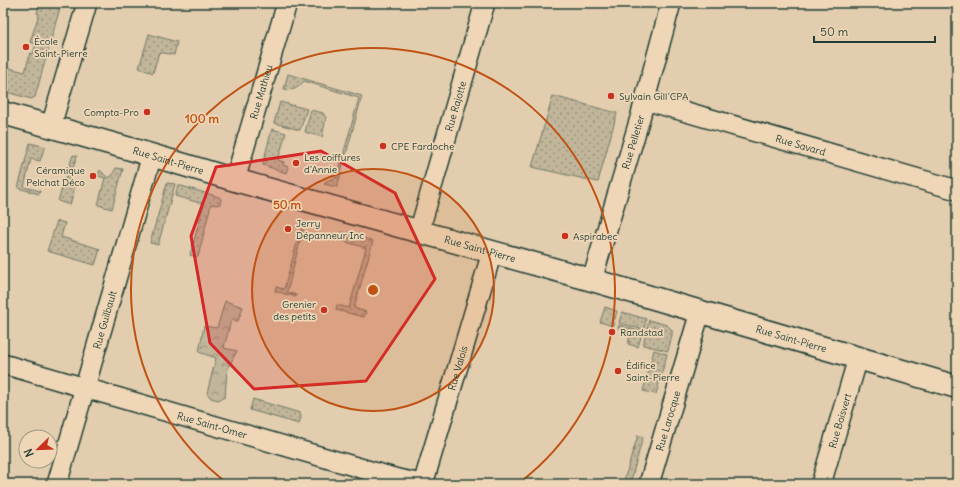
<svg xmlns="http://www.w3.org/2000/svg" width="960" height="487" font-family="Delius,sans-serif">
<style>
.grass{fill:url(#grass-dots);stroke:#707967}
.forest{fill:url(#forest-crowns);stroke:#707967}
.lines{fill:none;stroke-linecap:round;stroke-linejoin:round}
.minor-casing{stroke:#1f3d34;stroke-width:22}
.major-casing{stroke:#1f3d34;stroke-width:25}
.minor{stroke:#eed6b6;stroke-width:19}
.major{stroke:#eed6b6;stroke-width:22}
.marked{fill:#d62828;fill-opacity:0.2;stroke:#d62828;stroke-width:3;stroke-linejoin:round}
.ring{fill:none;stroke:#c05314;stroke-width:2}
.poi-dot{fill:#c8321e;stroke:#eed6b6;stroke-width:1.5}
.labels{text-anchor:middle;stroke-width:3.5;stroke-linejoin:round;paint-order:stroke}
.poi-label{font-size:10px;fill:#1f3d34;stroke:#eed6b6;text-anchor:start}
.street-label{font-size:10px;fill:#1f3d34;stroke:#eed6b6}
.centre{fill:#c05314;stroke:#eed6b6;stroke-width:2}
.ring-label{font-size:12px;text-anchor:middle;font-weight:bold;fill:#c05314;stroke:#eed6b6;stroke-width:3.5;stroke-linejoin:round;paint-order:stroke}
</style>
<defs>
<pattern id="grass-dots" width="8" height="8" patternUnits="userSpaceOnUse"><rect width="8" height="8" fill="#c1b59a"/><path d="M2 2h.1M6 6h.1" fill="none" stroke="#9c947e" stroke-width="1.8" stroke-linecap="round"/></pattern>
<pattern id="forest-crowns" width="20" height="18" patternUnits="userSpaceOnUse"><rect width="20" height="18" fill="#c1b59a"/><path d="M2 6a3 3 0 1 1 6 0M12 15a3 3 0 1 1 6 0" fill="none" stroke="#9c947e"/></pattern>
</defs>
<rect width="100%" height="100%" fill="#e2cdae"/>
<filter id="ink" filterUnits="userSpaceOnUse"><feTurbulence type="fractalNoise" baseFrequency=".025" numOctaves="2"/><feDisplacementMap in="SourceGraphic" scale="8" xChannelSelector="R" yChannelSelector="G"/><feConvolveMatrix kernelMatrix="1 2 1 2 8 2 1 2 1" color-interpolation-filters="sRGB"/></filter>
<g filter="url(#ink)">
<path class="grass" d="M40,3L61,4L35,97L31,99L3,91V76L5,67L25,72L30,53L33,54L36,44L30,42L39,14L37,13Z
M149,34L177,42L174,55L159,52L153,73L139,68Z
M288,74L362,96L337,187L324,184L326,181L337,177L359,98L304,81C297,89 294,91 284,89Z
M553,96L617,113L598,182L532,167Z
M280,102L307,109L300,130L274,123Z
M311,110L323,113L326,118L322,137L305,132Z
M272,129L286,133L278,160L284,162L283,165L288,167L286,173L263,165V163Z
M30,143L46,147L44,149L40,161L31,159L24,187L40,191L39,194L18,188Z
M73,155L77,156L69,181L76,183L70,205L58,201Z
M116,168L123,169L112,209L98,205L105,178L98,176L100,170L108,178L112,176Z
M167,183L175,184L158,245L150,243Z
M178,185L219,197L221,199L220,204L217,205L211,204L198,257L190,255L204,204L175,196Z
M57,221L65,223L61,237L100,249L95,265L47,251Z
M301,229L303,230L287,292L296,295V297L275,291L276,287L284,289Z
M342,232L373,241L354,308L366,312L364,317L336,310L337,305L349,308L366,248L340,240Z
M605,307L617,311L613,326L600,322Z
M622,312L646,319L644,330L619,323Z
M649,320L667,325L672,330V335L668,351L643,345Z
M619,325L639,331L641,337L638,347L628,344L631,331L618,328Z
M654,350L667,354L656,394L643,391Z
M253,399L300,413L301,417L299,424L250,410Z
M638,435L643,437L630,484H623Z"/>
<path class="forest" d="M225,301L243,307L238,321L231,320L224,348L237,351L227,370L225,397L218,400L211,398L207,393L216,358L199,352L204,326L217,328Z"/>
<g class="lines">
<defs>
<g id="minor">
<path id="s1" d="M645,100L957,190"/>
<path d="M51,126L87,3"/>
<path id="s2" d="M235,180L287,3"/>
<path id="s3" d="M419,232L485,3"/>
<path id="s4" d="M592,280L640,118L671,3"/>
<path id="s5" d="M3,364L398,479L422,484"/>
<path id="s6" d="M57,484L152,155"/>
<path id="s7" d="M423,484L492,252"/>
<path id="s8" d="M649,484L700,312"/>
<path id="s9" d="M821,484L858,358"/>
</g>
<g id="major">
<path id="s10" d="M3,113L134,150L235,180L592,280L957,387"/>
</g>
</defs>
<use href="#minor" class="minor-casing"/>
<use href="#major" class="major-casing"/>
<use href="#minor" class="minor"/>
<use href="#major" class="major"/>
</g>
</g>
<path class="marked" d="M321,151L395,193L435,279L366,381L254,389L210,343L191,236L216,167Z"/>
<circle cx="373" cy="290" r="121" fill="#c05314" fill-opacity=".12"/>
<g class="ring">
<circle cx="373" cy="290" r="121"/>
<path d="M227 483A242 242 0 1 1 519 483"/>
</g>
<g class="poi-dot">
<circle cx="26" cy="47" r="4"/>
<circle cx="611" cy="96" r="4"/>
<circle cx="147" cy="112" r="4"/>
<circle cx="383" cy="146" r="4"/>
<circle cx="296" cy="163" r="4"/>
<circle cx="93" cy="176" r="4"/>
<circle cx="288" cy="229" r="4"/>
<circle cx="565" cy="236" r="4"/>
<circle cx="324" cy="310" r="4"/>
<circle cx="612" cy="332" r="4"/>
<circle cx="618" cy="371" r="4"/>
</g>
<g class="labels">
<g class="poi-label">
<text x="34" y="45">École<tspan x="34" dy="12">Saint-Pierre</tspan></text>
<text x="619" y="100">Sylvain Gill CPA</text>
<text x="139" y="116" text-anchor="end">Compta-Pro</text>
<text x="391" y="150">CPE Fardoche</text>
<text x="304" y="161">Les coiffures<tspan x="304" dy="12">d'Annie</tspan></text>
<text x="85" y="174" text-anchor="end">Céramique<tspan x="85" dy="12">Pelchat Déco</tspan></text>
<text x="296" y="227">Jerry<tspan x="296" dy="12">Dépanneur Inc</tspan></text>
<text x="573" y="240">Aspirabec</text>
<text x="316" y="308" text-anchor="end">Grenier<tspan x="316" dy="12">des petits</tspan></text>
<text x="620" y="336">Randstad</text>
<text x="626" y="369">Édifice<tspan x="626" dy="12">Saint-Pierre</tspan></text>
</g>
<g class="street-label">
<text dy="4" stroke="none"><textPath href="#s2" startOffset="92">Rue Mathieu</textPath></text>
<text dy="4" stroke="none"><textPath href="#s3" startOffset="131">Rue Rajotte</textPath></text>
<text dy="4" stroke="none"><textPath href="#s4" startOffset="144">Rue Pelletier</textPath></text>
<text dy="4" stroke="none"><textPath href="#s1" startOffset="162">Rue Savard</textPath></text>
<text dy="4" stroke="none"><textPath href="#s10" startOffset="172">Rue Saint-Pierre</textPath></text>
<text dy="4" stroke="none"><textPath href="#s10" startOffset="496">Rue Saint-Pierre</textPath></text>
<text dy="4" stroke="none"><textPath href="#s6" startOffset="171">Rue Guilbault</textPath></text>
<text dy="4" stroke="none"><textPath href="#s10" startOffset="820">Rue Saint-Pierre</textPath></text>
<text dy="4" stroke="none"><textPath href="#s7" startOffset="121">Rue Valois</textPath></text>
<text dy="4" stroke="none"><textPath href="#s8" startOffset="66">Rue Larocque</textPath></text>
<text dy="4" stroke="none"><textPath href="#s9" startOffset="66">Rue Boisvert</textPath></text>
<text dy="4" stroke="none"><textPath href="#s5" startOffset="218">Rue Saint-Omer</textPath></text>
</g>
</g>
<circle cx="373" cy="290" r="6" class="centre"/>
<g class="ring-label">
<text x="202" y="123">100 m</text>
<text x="287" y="209">50 m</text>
</g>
<rect width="960" height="487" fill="none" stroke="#eed6b6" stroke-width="16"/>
<rect x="8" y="8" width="944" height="471" fill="none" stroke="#1f3d34" stroke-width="1.5" filter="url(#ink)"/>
<g transform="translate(38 449) rotate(247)"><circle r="19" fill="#eed6b6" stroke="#9b9982"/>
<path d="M0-3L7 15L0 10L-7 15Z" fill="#c8321e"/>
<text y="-6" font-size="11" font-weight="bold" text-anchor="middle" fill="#1f3d34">N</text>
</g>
<path d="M814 36v6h121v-6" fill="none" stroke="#1f3d34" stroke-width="2"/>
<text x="820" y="36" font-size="12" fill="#1f3d34" stroke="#eed6b6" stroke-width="3" paint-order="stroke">50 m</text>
</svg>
